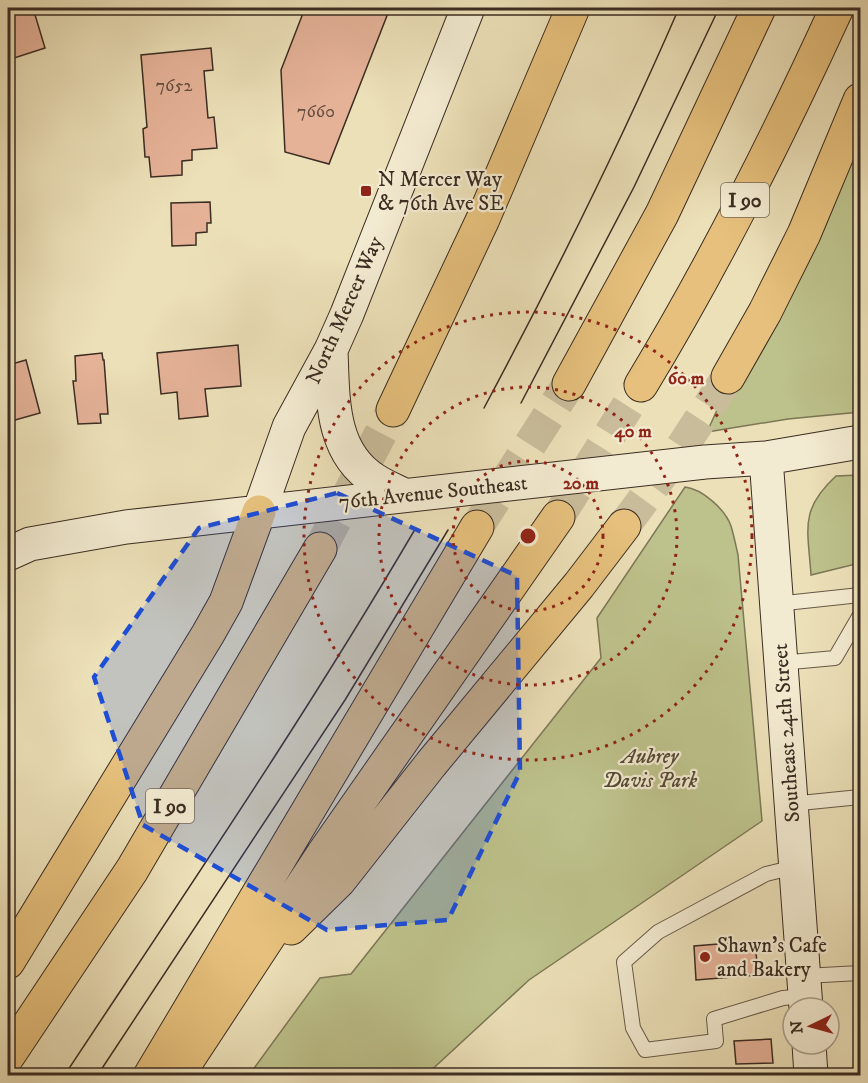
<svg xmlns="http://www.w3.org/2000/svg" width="868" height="1083" font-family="'IM FELL DW Pica',serif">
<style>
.green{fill:#bdc18b;stroke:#7c7756;stroke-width:1.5}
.building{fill:#e5b298;stroke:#3b2d22;stroke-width:1.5}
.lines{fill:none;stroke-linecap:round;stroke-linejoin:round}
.highway-tunnel{stroke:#c9bc9a;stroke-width:33;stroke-dasharray:33 16;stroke-linecap:butt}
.lane-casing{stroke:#675a48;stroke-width:16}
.secondary-casing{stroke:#3b2d22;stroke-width:35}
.highway-casing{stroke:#3b2d22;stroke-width:35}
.lane{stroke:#f3ebd1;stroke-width:14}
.secondary{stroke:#f3ebd1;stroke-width:33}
.highway{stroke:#e6c07c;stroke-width:33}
.tram{stroke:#3b2d22;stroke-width:1.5}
.marked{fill:#1d4ed8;fill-opacity:0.2;stroke:#1d4ed8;stroke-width:4.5;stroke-dasharray:12 8;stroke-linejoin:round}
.ring{fill:none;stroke:#8f2418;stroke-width:3;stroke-dasharray:3 6}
.poi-dot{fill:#8f2418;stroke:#f3ebd1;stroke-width:2}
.labels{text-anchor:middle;stroke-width:4.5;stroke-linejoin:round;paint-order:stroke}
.number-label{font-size:18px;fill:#664e40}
.shield{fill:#f3ebd1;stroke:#726656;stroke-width:1.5}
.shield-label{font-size:20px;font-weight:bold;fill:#3b2d22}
.poi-label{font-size:21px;fill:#3b2d22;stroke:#f3ebd1;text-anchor:start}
.street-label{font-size:21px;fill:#3b2d22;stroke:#f3ebd1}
.park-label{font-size:21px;font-style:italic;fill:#554b37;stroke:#f3ebd1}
.centre{fill:#8f2418;stroke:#f3ebd1;stroke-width:3}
.ring-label{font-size:18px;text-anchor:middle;font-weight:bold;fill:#8f2418;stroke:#f3ebd1;stroke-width:4.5;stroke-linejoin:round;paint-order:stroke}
</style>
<rect width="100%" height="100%" fill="#ece0b8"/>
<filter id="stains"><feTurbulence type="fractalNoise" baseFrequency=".00333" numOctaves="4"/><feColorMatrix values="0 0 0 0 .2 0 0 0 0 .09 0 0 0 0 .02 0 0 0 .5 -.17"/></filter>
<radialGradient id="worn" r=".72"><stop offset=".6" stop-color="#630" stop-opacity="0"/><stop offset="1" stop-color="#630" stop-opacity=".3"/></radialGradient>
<path class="green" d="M860,96V412L788,419L707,432Z
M860,475V563L811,575C808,529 799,510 836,476Z
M685,487C702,489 725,509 731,526C734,536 736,546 738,555L762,821L529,980L426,1075H249L320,978L351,974L601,658L597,618Z"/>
<path class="building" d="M23,8H33L45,48L8,60V12Z
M305,8H390L329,164L285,152L281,70Z
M211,48L213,70L204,71L208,118L214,117L217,148L192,150V160L182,161V175L151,177L149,157H145L143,129L147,127L141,55Z
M210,202L211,223H207V232L196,233V245L172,246L171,203Z
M238,345L241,386L205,389L208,416L179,419L177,392L161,394L157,353Z
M102,353L103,360H104L108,414H100L101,423L78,424L73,381H76L75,356Z
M26,360L40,413L8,422V365Z
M755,941L758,975L696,980L694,946Z
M771,1039L773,1063L736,1064L734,1041Z"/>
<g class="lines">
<path class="highway-tunnel" d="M558,517L641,385
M624,526L680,450L728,377
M477,527L569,384
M320,549L393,410"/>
<defs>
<path id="lane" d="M776,604L860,595
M780,663L835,658L860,615
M790,804L860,797
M795,867L766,874L658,932L624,962L633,1028L645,1050L716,1041L714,1019L783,998L805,996
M804,976L860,973"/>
<path id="secondary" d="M331,350C333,397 330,452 375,480C384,486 394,490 404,495
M766,458L806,1008
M259,512L289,427L331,350L347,314L468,8
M8,554L30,544L126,527L705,462L766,458L860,442
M809,1044L811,1076"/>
<path id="highway" d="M728,377L765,312L804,234L860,100
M569,384L662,214L759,8
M641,385C715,263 778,137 837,8
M393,410L483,219L573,8
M291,928L339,881L431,764L579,585L624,526
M8,962L208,634L226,602L259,512
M8,1056L132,870L320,549
M150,1076L477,527
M177,1076L323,854L558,517"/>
</defs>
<use href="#lane" class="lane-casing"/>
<use href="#secondary" class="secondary-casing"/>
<use href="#highway" class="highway-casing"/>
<use href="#lane" class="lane"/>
<use href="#secondary" class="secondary"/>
<use href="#highway" class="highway"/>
<path class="tram" d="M521,403L634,187L719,8
M484,408C554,277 620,144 679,8
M64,1076C183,896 305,717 414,531
M97,1076L345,700L448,530"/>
</g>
<path class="marked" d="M337,493L517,576L520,772L448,920L327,930L143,825L94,677L199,528Z"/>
<g class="ring">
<circle cx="528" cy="536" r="75"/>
<circle cx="528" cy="536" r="149"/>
<circle cx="528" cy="536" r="224"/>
</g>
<g class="poi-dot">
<rect x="360" y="185" width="12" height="12" rx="3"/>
<circle cx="705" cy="957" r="6"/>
</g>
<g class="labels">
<g class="number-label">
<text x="174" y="91">7652</text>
<text x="316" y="117">7660</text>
</g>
<g class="shield">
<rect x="721" y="183" width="48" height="34" rx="4.5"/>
<rect x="146" y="789" width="48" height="34" rx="4.5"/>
</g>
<g class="shield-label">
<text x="745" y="207">I 90</text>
<text x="170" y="813">I 90</text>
</g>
<g class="poi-label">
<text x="378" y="186">N Mercer Way<tspan x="378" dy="24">&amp; 76th Ave SE</tspan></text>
<text x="717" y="952">Shawn's Cafe<tspan x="717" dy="24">and Bakery</tspan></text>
</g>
<g class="street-label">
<text transform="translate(344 310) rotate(-66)" y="7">North Mercer Way</text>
<text transform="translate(433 492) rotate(-6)" y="7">76th Avenue Southeast</text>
<text transform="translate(786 733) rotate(-94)" y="7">Southeast 24th Street</text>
</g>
<g class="park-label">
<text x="650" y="763">Aubrey<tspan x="650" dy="24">Davis Park</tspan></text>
</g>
</g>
<circle cx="528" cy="536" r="9" class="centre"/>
<g class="ring-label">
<text x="686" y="384">60 m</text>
<text x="633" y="437">40 m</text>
<text x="581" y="489">20 m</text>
</g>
<rect width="868" height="1083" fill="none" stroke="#ece0b8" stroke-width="30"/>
<rect x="9" y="9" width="850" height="1065" fill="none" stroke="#3b2d22" stroke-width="3"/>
<rect x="15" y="15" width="838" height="1053" fill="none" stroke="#3b2d22" stroke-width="1.5"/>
<g transform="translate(811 1026) rotate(265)"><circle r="28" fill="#f3ebd1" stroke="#a99f8b" stroke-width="1.5"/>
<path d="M0-4.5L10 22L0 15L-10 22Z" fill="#8f2418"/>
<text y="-9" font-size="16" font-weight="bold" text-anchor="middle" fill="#3b2d22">N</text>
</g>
<rect width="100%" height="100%" filter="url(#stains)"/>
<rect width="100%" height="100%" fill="url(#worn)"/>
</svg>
